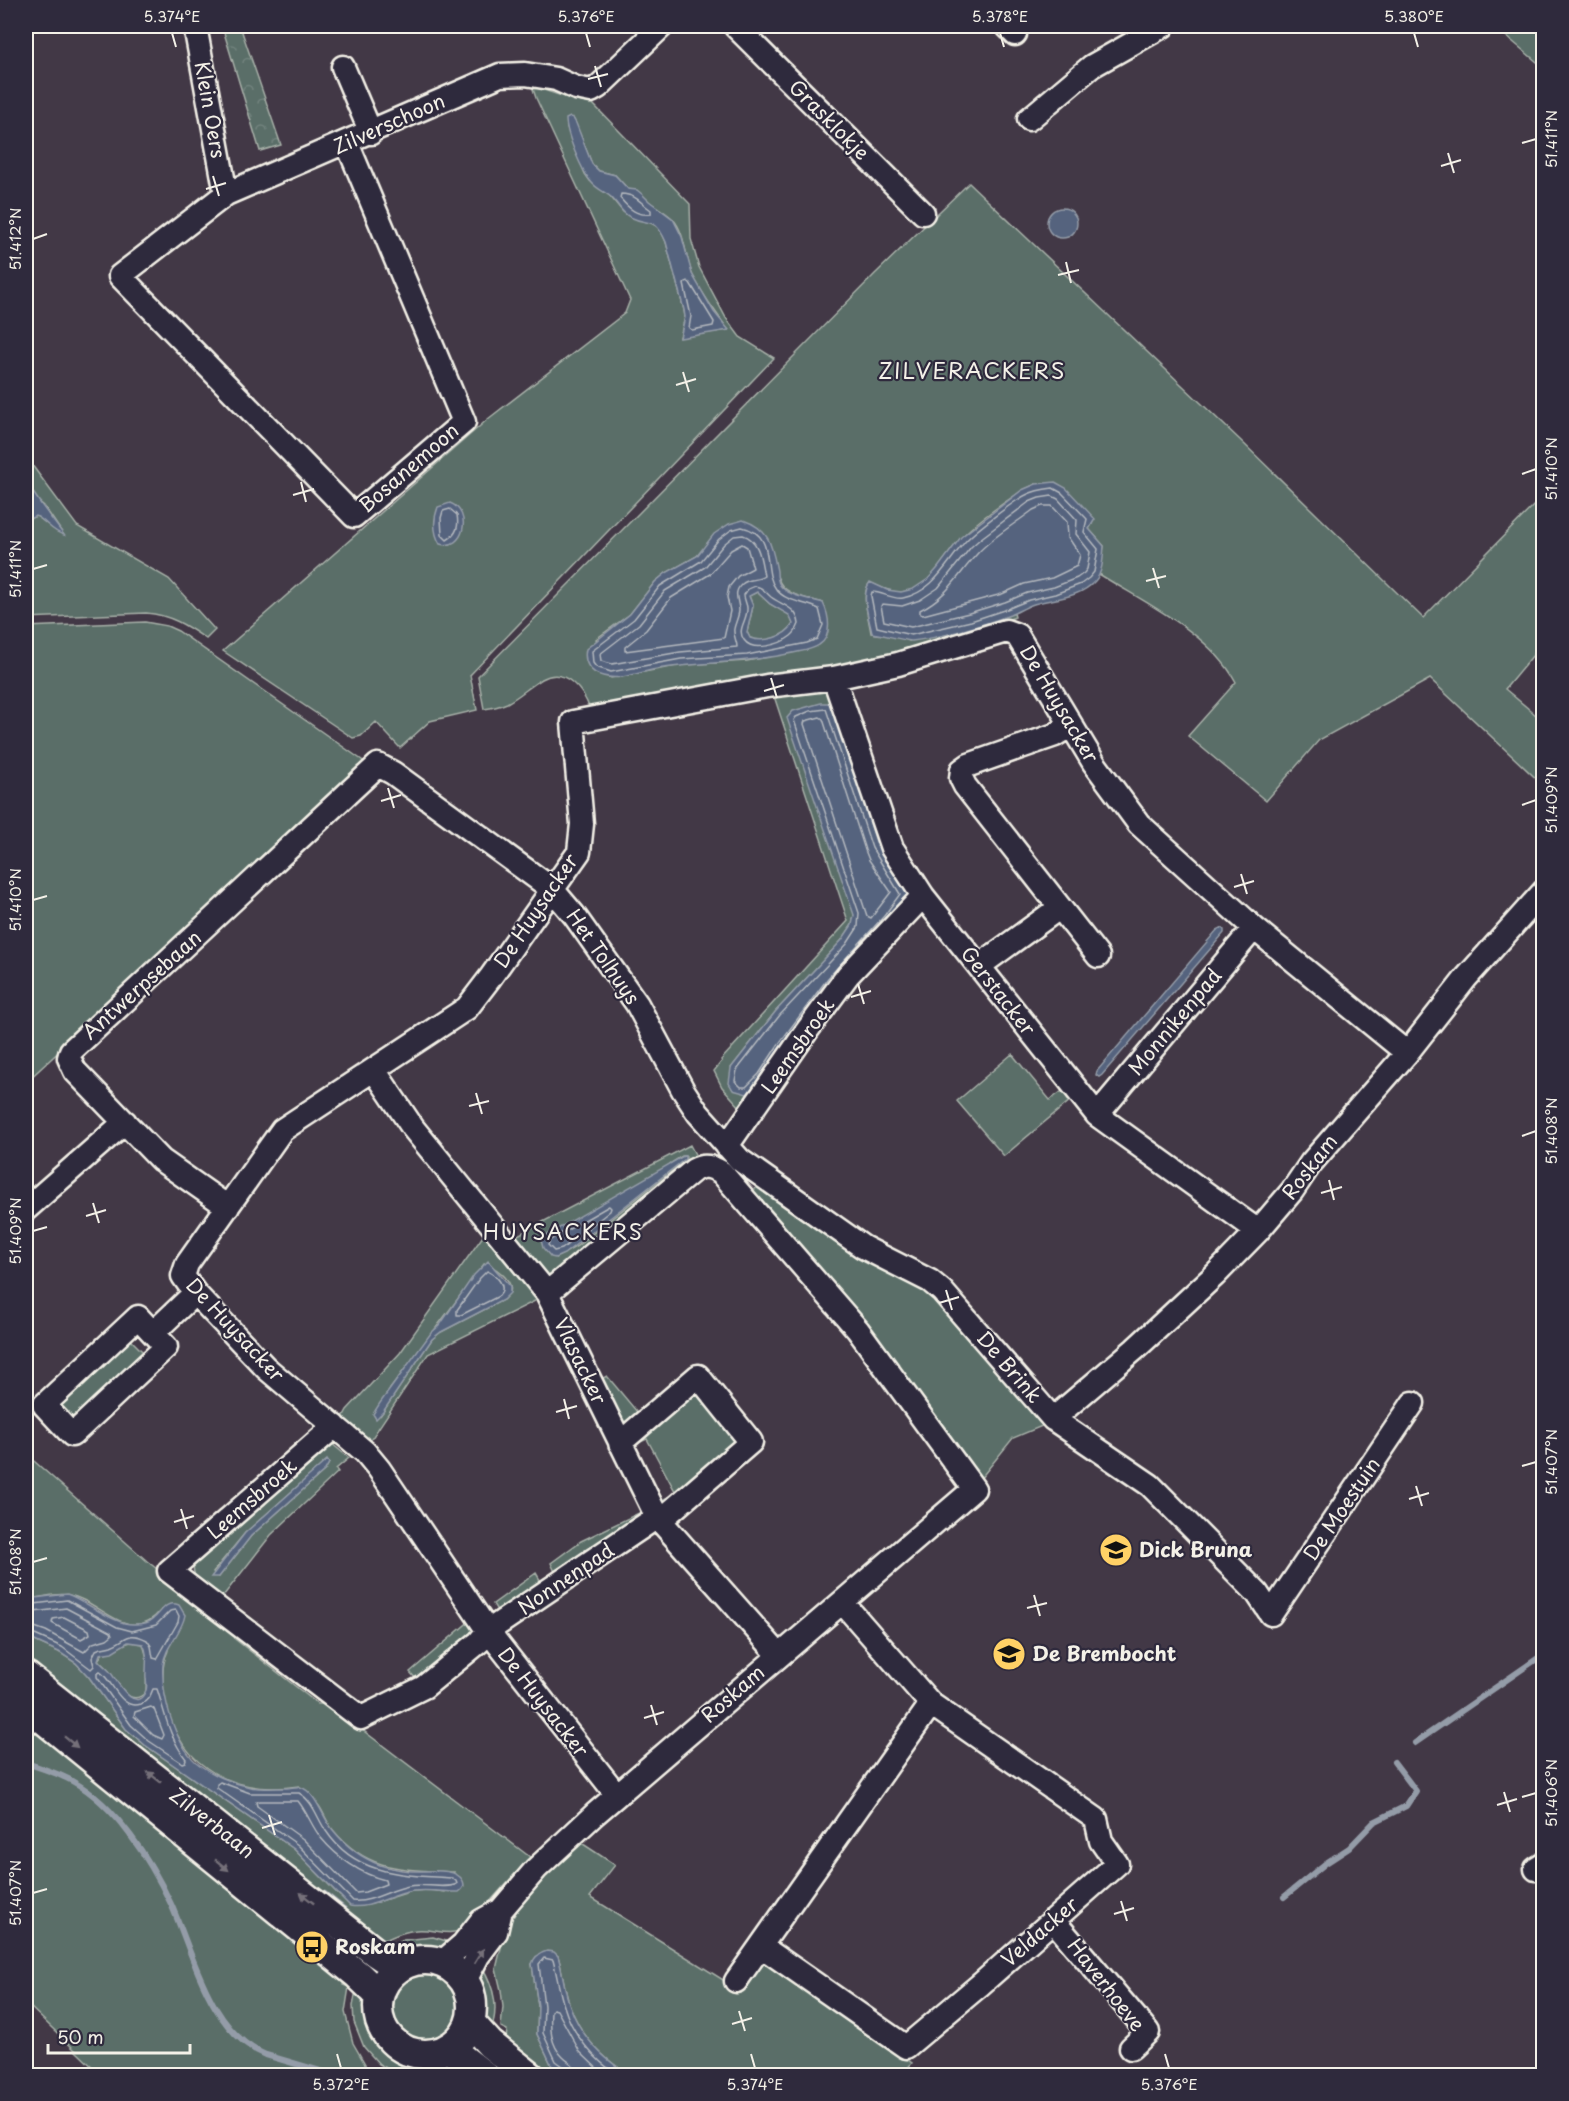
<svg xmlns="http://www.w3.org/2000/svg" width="1569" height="2101" font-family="'Playpen Sans',sans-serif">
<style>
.green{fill:#5a6e68;stroke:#a7b0a8;stroke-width:1.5;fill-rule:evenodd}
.forest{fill:url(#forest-crowns);stroke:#a7b0a8;stroke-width:1.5}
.water{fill:#54637e;stroke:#949ca8;stroke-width:1.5;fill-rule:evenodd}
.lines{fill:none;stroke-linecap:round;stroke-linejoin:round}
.shore{stroke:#b4b8be;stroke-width:1.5}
.stream{stroke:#949ca8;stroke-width:6}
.minor-casing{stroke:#f4f1e8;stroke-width:27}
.major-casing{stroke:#f4f1e8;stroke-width:33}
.minor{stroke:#2f2a3d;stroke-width:22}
.major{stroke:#2f2a3d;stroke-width:28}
.oneway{fill:#747079}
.ticks{fill:none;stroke:#f4f1e8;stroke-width:2}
.labels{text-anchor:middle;stroke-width:4.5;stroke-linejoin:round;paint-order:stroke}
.street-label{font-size:20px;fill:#f4f1e8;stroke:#2f2a3d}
.poi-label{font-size:20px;font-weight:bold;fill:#f4f1e8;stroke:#2f2a3d;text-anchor:start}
.neighbourhood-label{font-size:21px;letter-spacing:1.5px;fill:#f4f1e8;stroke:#2f2a3d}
.quarter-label{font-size:22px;letter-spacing:1.5px;fill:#f4f1e8;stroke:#2f2a3d}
.neatline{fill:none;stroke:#f4f1e8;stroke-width:2}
.ticks-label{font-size:15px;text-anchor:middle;fill:#f4f1e8}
</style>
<defs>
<pattern id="forest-crowns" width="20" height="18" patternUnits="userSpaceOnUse" patternTransform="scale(1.5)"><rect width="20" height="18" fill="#5a6e68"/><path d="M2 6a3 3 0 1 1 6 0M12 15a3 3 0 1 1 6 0" fill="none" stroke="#72837e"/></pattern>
</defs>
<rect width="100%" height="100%" fill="#423846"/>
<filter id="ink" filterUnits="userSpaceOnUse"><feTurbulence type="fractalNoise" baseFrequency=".0167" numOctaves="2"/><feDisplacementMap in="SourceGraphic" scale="12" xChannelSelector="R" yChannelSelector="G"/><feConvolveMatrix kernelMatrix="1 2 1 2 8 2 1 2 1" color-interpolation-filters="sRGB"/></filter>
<g filter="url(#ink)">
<path class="green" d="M1494,26H1543V67Z
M538,88L565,97L591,102L690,204L691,239L699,267L726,318L740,337L774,358L470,675L477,710L430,721L400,748L376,722L361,736L353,738L223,651L488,419L625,313L630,300L536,98L533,89ZM573,118L592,164L599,171L615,175L628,189C640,191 642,196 651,203C658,208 667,213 673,219C686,234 685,259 693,276C703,296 716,312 728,330L680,337L685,317L684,310L666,242L662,233L658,227L648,221L631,217L623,212L610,196L590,181L585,174L567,127Z
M969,183L1240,440L1423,618L1543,496V643L1505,689L1543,721V785L1430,679L1319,740L1266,801L1188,736L1236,682C1210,633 1145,603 1099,574L1104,546L1089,529L1092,524L1036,484C1017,492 975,522 961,538C944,556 930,591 901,592C890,593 879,586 870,583C860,592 869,619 871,633L899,637L909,641L972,627L1014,613L1015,617L1007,620L899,657L867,660L590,710C584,691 565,666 542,679C530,686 520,696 507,703C500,706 492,708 484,709L478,676L875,274ZM705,548L778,578C783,596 808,598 823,603L809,649L747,661L682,665L611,678L596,639L630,614L655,582L666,573L697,556Z
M26,457L77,526L169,579L215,630L206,639C186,625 170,615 146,613L26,618V520L36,516C46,521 51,530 63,534L44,506L37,500L26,481Z
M757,592L770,604L790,615L793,624C785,638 764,643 750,638L747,632L753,606L749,596Z
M145,622L167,626L178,631L369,765L26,1082V627Z
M828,688L916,892L741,1108L722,1087L714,1071L722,1061L721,1060L848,921L775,699L777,694ZM833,708L877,845L880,852L903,884L731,1068L776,1011L842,940L852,925L854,915Z
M1012,1054L1050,1100L1065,1089L1072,1099L1004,1156L957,1101Z
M690,1145L698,1160L560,1277H548L512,1238ZM682,1156L686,1157L685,1160L577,1246L555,1258L671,1163Z
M757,1186H761L929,1290L1043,1422L1042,1426L1013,1438L980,1479L752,1193Z
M488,1229L543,1297L428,1354L368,1444L341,1421L347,1410L400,1353ZM484,1264C493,1265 514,1280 510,1292C509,1294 504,1299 503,1300L441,1332L432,1339L380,1416L390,1389Z
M129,1338L146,1355L72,1423L58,1405Z
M607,1376L643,1419L627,1430L601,1379Z
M696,1383L745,1441L664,1505L660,1501L676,1493L647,1439L629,1447Z
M331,1443L349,1458L336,1469L338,1472L271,1535L220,1600C207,1589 190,1581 194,1563L204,1552L212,1551L265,1504L266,1497ZM327,1461L329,1463L325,1470L251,1536L219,1577L213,1572L245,1533Z
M26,1454L147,1561L234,1631L235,1639L318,1704H328L530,1857L468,1926C450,1939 437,1928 416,1930C405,1931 393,1936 383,1941L26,1670V1637L59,1652L76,1663L89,1677L126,1729L145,1745L294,1849L340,1896L368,1905L412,1891L429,1890L445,1892L454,1872C404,1869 369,1873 333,1830C327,1823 324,1813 319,1806C313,1799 306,1793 299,1786C227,1797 171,1761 163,1686C163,1678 162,1667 165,1659C165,1656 168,1653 168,1650C169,1641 163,1620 161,1610C130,1648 101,1600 68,1595C55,1592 39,1599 26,1599Z
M643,1511L639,1521L556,1574L551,1563L581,1541Z
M536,1573L543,1585L499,1614L493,1604Z
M471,1620L476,1630L416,1679L410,1672Z
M132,1642L143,1644L147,1658L146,1692C130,1709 119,1685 111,1674C108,1668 102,1665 98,1660L103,1653C115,1653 121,1643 132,1642Z
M26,1712L344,1978L343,1985L349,1987L345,2012L353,2043L365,2064V2072L362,2075H101L26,2003Z
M577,1840L615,1865L590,1897L736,1988L760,1956L912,2063L906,2070L920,2075H630C603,2059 581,2037 570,2006C564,1990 563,1972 558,1956L532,1964L538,2006L537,2034L552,2066L567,2075H551L506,2039L507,2030L501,2027L503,2007L501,1990L496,1969L505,1931L532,1885Z
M433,1937L453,1943C433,1954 406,1954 384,1949L403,1940Z
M481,1965C495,1988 500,2010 489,2036C480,2014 477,1988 481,1965Z
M390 2008a34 34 0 1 1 68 0a34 34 0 1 1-68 0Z
M358,1980L367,2000V2021L376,2039L386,2051L400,2060L416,2066L441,2063L465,2067L448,2075L401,2076L379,2064L364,2047L354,2022L353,2006Z"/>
<path class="forest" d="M222,26H240L281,145L260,151Z"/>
<path class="water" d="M570,117L573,118L576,123L592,164L599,171L615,175L628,189L637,190L643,195L649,201L673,219L682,237L692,274L714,312L729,330L680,338L685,317L684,310L666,242C654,215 650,227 630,217C621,213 618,203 611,197C605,192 597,189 592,183C582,172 566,134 566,119Z
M1047 223a15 15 0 1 1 30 0a15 15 0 1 1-30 0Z
M26,481C37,500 50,517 64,535C51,531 47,522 36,516L26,520Z
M1055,482L1066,488L1095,519L1089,529L1104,546C1103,558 1103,572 1095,581C1079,599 1052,598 1031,605C1024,608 1017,612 1010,615C984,625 939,638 912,641C907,641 880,634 872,633C869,618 860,595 870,582L887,590L901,592L913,589L928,579L937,569L961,537L1022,490L1036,484Z
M450,503C473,512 464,551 440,544C433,532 433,520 438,507Z
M743,520C770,529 772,546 777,571C777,575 778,582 780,585C787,596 811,599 823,603C829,615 833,636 819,645C812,650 802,651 793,653C748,663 702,662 657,669C640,672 620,681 603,676C590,673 583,662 586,649L630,614L655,582L666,573L697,556L714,534L729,524ZM757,592L770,604L789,615L793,624C785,637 764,643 750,638L747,632L753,606L749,596Z
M821,703H829L833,707L877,845L907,893L906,897L756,1086L747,1094L733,1090L729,1083L731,1068L776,1011L842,940L852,925L854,915L787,718L793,711Z
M1221,928L1224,930V933L1102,1075L1099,1077L1096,1075L1097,1071L1217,930Z
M685,1155V1159L564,1254L555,1258L551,1257L543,1248L541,1240L547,1235Z
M488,1261L510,1286V1293L503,1300L441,1332L432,1339L383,1412L376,1419L373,1414L380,1403L431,1333L440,1325L474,1275Z
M327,1460L329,1463L325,1470L251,1536L219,1577H211L245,1533Z
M67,1594C87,1601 115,1626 135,1624C141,1624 149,1623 153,1619C162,1612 165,1600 179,1605L185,1615C182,1633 165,1646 163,1665C161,1694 174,1742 196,1762C210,1774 232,1783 250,1787C261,1789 275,1788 287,1788C291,1788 296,1786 300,1787C316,1791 323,1819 333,1830C345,1845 362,1858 380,1865C389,1868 401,1870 411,1871C425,1872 456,1866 463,1881C465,1886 464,1888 459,1892C444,1892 428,1889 413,1891C391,1894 371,1910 350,1906L294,1849L145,1745L126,1729L89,1677L76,1663L59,1652L26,1637V1599ZM128,1642L143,1644C148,1653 146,1662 146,1672C145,1678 148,1684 146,1690C136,1716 117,1681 111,1673C107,1668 102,1665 98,1660L100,1654L112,1652Z
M547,1951L554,1952L558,1956C563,1972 564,1990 570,2006C581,2037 603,2059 630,2075H567L552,2066L537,2034L538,2006L532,1964C534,1956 540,1953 547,1951Z"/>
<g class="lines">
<path class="shore" d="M621,194C637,195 638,201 651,210V214C637,216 629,209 620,198Z
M687,281L690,283L714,322L713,326L692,330L689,328L691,316L684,284Z
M1053,488L1062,493L1087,519L1084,532L1098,549L1094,572L1089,578L1081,584L1055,594L1029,600L1007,609L971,621L911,635L877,627L871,596L872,592C882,592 893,600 903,598C933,592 946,564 964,543C973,532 1014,501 1026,495C1035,490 1044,489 1053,488Z
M1052,496L1058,499L1077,520L1076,534L1090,552L1087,569L1084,573L1077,578L1054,587L1027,593L1005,602L969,613L911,627L884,621L881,606L882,604L902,606L920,600L938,588L971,547L980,539L1029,502L1039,498Z
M1042,506H1052L1067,522L1068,537L1080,555L1077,566L1052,578L1024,584L1002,594L923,615L920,614V610C948,596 957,576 977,554C992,537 1015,524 1033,510Z
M450,509L457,515C459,526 457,534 447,540L442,535L441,518L443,511Z
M742,527C778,535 761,570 776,589C785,602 806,602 819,609L823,625L817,639L807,643L747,655L681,659L611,672L596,667L593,663L592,651L634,619L660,586L701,561L719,539L731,530Z
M743,535C760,540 761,561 764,576C758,581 749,578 742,584C732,593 739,600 739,610C739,616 735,623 734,629C733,636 737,641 737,647L680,652L612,664L601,661L600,654L639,624L665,591L705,567L724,544L734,536Z
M742,544L747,547L753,568L738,576L729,587L727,597L730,611L724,638L625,651V647L646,630L671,598L710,574L731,550Z
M755,586C763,587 765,592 771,597C783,606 797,607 799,624C797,629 795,633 791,636C781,644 753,653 744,640C736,629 748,620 747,608C747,604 744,600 744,595L748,589Z
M826,709L872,848L900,894L884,916L828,978L778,1045L759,1074L746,1087H741L735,1081L737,1070L780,1015L847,944L858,927L859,913L794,720L796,717L810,711Z
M820,717L823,719L865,850L869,860L891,892L871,918L867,916L804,724L805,721Z
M609,1206L611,1208L610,1211L562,1249L554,1251L548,1245L550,1240Z
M487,1271C496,1275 508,1286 499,1296L461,1315H457V1310L479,1279Z
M26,1605L67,1600L117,1627L132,1631L156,1625L170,1611L176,1610L179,1616L178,1622L157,1659L153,1658L151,1646L147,1640C127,1630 127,1640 111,1646C105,1648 101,1647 96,1650L92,1658L94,1666L91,1669L62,1647L26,1631
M26,1613L66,1608L111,1632L112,1635L107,1639L93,1643L84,1652L46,1631L26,1624
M64,1617L89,1630L90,1634L81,1639L52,1623L53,1619Z
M100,1672C113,1680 120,1711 141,1704C148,1701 151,1695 153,1689H157C165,1713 169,1738 186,1759L185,1762L182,1763L149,1741L131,1725L97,1677V1673Z
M151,1707L154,1709L164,1735L162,1739L153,1735L134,1716L135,1712Z
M220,1782L250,1793H299C313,1801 317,1818 326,1831C356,1876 404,1875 452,1878L456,1881L457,1884C445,1890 423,1883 409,1886C391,1889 371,1903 353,1901L298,1845L217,1788V1784Z
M259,1801H298C307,1812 312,1827 321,1838C337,1857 360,1874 385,1880L386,1884L365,1892L356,1893L303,1839L257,1806L256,1802Z
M569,2076L567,2069L556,2061L543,2033L544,2006L539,1964L544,1958L553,1960C557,1975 559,1991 564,2006C572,2034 594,2060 619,2076
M577,2076C576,2064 570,2064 563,2057C550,2045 550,2027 551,2012L553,2009L557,2010L580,2052L605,2076"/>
<path class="stream" d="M26,1659L36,1668
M1415,1743L1544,1654
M26,1763C41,1768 58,1773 72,1781C116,1805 151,1861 171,1904C193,1953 210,2033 266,2055L337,2076
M325,1894L344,1909
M1284,1897L1326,1863L1349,1848L1374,1822L1406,1806L1416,1791L1394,1762"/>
<defs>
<path id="minor" d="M195,26L226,194
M735,26L923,213
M1007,26L1015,34
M343,67L371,133
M1029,119L1092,66L1163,26
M347,143L464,422L354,516L120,276L226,194L500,75L525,74L556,79L576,88L591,91L598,87L662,26
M834,678L892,848L923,896L1097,1115L1258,1231
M1071,725L1055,735L969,765L962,770L961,778L965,786L1098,956
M979,966L1059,908
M374,1070L413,1128L547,1293L657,1517L779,1655
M1097,1115L1254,928
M727,1146L806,1032L848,975L923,896
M228,1207L161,1160L75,1071L69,1058L71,1051L378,765L393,773L552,889L574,915L637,1004L683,1090L698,1113L740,1160L863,1247L930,1281L942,1291L1053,1419L1150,1485L1257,1593L1271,1614L1413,1403
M26,1209L125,1122
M138,1317L166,1347L72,1435L44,1405Z
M153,1333L195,1293
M1053,1419L1135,1349L1215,1275L1258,1231L1292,1191L1311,1163L1407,1053L1466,978L1544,891
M335,1426L169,1571L361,1718L424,1687L479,1642L488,1631L657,1517L669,1513L751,1442L698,1376L620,1443
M617,1795L488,1631L379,1469L365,1452L266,1368L195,1293L183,1276L187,1264L282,1130L467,1008L490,978L579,852L582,824L573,722L767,686L834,678L898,664L1006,631L1017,635L1094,763L1139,824L1254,928L1407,1053
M1536,1869L1544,1864
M1053,1920L1148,2032L1131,2048
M761,1946L906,2047L981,1984L1117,1864L1101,1841L1096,1819L931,1704L843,1603
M441,1963L463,1944L481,1921L501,1910L536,1869L595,1814L974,1489L858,1330L721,1172C712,1167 704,1164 694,1170L547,1293
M465,1981L478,1956L496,1932L501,1910
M736,1981L931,1704"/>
<path id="major" d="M26,1676L375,1952L399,1968
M26,1705L358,1975L379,1995
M378 2007a47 47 0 1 1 94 0a47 47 0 1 1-94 0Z
M470,2022L490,2044L530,2076
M449,2048L485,2076"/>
</defs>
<use href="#minor" class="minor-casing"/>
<use href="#major" class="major-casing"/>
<use href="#minor" class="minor"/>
<use href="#major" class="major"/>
</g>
<defs><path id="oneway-solid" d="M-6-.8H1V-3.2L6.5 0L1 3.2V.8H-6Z" transform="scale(1.5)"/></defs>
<g class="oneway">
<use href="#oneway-solid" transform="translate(71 1742) rotate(39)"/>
<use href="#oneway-solid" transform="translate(154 1777) rotate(-142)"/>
<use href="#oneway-solid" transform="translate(222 1865) rotate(39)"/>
<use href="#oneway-solid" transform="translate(307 1898) rotate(-142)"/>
<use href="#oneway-solid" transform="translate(479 1956) rotate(-58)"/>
</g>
</g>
<path class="ticks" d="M172,33L176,47M586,33L590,47M1000,33L1004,47M1414,33L1418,47M595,66L601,87M588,79L608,74M1522,143L1536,139M1448,153L1454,173M1441,166L1461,160M213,176L219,196M206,189L226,183M33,239L47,234M1066,262L1071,283M1058,275L1079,270M683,372L689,392M676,385L696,379M1522,474L1536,469M301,482L306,502M293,495L314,489M1153,568L1159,588M33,569L47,565M1146,581L1166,576M771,678L777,698M764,691L784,685M388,788L394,808M381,801L401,795M1522,805L1536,800M1241,874L1247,894M1234,887L1254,881M33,900L47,896M858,984L864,1004M851,997L871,991M476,1093L482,1114M469,1106L489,1101M1522,1136L1536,1131M1329,1180L1334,1200M1321,1193L1342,1187M93,1203L99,1223M86,1216L106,1210M33,1231L47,1227M946,1290L952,1310M939,1303L959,1297M564,1399L569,1419M556,1412L577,1406M1522,1466L1536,1462M1416,1486L1422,1506M1409,1499L1429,1493M181,1509L187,1529M174,1522L194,1516M33,1562L47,1558M1034,1595L1040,1616M1027,1608L1047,1603M651,1705L657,1725M644,1718L664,1712M1504,1792L1510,1812M1522,1797L1536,1793M1497,1805L1517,1799M269,1815L275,1835M262,1828L282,1822M33,1893L47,1889M1121,1901L1127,1921M1114,1914L1134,1908M739,2011L745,2031M732,2024L752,2018M337,2054L341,2068M751,2054L755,2068M1165,2054L1169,2068"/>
<defs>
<symbol id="school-disc" viewBox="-11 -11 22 22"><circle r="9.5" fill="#ffd166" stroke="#2f2a3d"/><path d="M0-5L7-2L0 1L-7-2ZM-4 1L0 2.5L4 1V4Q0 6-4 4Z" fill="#111"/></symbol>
<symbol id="bus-disc" viewBox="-11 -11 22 22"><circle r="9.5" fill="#ffd166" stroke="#2f2a3d"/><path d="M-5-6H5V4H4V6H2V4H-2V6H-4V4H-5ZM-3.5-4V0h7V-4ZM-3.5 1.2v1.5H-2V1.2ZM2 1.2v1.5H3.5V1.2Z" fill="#111"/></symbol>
</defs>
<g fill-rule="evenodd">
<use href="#school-disc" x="1097" y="1531" width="38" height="38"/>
<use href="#school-disc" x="990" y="1635" width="38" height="38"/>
<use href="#bus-disc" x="293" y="1928" width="38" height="38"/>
</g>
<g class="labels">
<g class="street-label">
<text transform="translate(210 110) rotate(80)" y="7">Klein Oers</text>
<text transform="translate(829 120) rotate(45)" y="7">Grasklokje</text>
<text transform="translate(389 124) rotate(-24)" y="7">Zilverschoon</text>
<text transform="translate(409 468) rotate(-41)" y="7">Bosanemoon</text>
<text transform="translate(1059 704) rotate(59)" y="7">De Huysacker</text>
<text transform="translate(536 911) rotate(-56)" y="7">De Huysacker</text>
<text transform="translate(603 957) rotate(55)" y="7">Het Tolhuys</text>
<text transform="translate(142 985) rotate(-42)" y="7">Antwerpsebaan</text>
<text transform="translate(998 991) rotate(52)" y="7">Gerstacker</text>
<text transform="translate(1175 1022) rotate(-50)" y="7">Monnikenpad</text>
<text transform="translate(798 1046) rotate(-55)" y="7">Leemsbroek</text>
<text transform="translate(1310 1167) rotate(-52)" y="7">Roskam</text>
<text transform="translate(235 1330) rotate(47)" y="7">De Huysacker</text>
<text transform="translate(580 1361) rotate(64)" y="7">Vlasacker</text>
<text transform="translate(1009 1367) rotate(49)" y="7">De Brink</text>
<text transform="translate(252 1499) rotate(-41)" y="7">Leemsbroek</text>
<text transform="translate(1342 1509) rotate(-56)" y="7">De Moestuin</text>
<text transform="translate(566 1579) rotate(-34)" y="7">Nonnenpad</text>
<text transform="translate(733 1694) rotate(-41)" y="7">Roskam</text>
<text transform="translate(543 1702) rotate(52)" y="7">De Huysacker</text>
<text transform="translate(212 1823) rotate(38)" y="7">Zilverbaan</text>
<text transform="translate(1040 1932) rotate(-41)" y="7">Veldacker</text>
<text transform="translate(1106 1985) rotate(52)" y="7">Haverhoeve</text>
</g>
<g class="poi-label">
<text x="1139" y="1557">Dick Bruna</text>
<text x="1032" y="1661">De Brembocht</text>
<text x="335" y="1954">Roskam</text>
</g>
<g class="neighbourhood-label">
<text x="563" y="1240">HUYSACKERS</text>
</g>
<g class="quarter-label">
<text x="972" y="379">ZILVERACKERS</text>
</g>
</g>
<rect width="1569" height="2101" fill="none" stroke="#2f2a3d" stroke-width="66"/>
<path d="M48 2044v9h142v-9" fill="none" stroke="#f4f1e8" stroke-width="3"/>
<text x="57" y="2044" font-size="18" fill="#f4f1e8" stroke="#2f2a3d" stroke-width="4.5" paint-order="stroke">50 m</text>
<rect x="33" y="33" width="1503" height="2035" class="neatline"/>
<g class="ticks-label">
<text x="172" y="22">5.374°E</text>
<text x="586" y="22">5.376°E</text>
<text x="1000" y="22">5.378°E</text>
<text x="1414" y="22">5.380°E</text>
<text transform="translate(1552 139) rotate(-90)" y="5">51.411°N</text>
<text transform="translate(16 239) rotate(-90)" y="5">51.412°N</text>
<text transform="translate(1552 469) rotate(-90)" y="5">51.410°N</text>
<text transform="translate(16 569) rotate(-90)" y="5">51.411°N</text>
<text transform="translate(1552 800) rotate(-90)" y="5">51.409°N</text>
<text transform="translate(16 900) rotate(-90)" y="5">51.410°N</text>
<text transform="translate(1552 1131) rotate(-90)" y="5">51.408°N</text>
<text transform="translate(16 1231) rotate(-90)" y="5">51.409°N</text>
<text transform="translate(1552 1462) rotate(-90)" y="5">51.407°N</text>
<text transform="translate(16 1562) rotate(-90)" y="5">51.408°N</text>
<text transform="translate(1552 1793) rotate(-90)" y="5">51.406°N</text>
<text transform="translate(16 1893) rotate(-90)" y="5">51.407°N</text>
<text x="341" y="2090">5.372°E</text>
<text x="755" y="2090">5.374°E</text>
<text x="1169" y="2090">5.376°E</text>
</g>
</svg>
